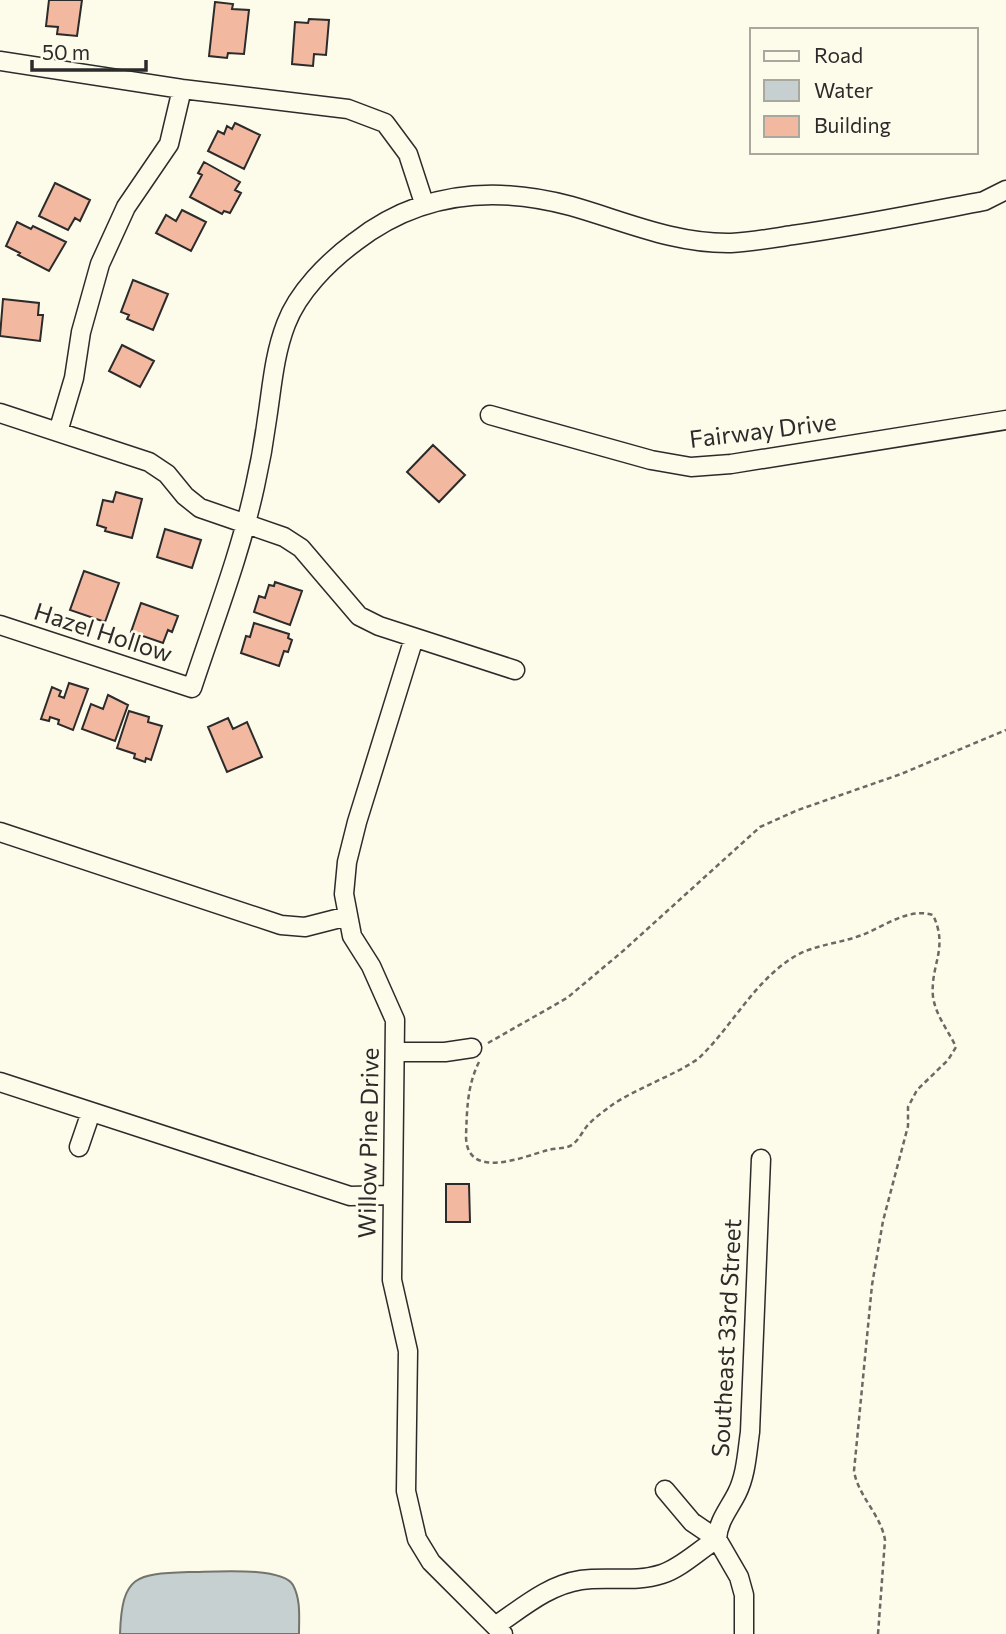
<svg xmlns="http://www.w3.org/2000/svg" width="1006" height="1634" font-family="Commissioner,sans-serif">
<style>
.water{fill:#c7d0d0;stroke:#74746e;stroke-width:2}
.building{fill:#f2b8a0;stroke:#2b2b2b;stroke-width:2}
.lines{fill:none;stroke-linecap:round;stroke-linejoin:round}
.minor-casing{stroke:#2b2b2b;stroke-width:21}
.path{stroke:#6a6964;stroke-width:2.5;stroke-dasharray:5 3.5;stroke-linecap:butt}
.minor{stroke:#fdfbea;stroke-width:18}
.labels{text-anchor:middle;stroke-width:5;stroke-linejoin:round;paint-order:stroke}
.street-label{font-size:24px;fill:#2b2b2b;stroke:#fdfbea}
</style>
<rect width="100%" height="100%" fill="#fdfbea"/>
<path class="water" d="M190,1572C212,1572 282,1566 293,1585C301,1600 299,1617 299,1634H120C122,1574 136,1574 190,1572Z"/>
<path class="building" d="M49,0H82L77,36L57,34L58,27L46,26Z
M215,2L233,4L232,9L249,10L244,54L228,53L227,58L209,56Z
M309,19L329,20L326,55L314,54L313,66L292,64L295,22L308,23Z
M235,123L260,135L244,169L208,151L218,131L224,134L227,126L232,129Z
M204,162L240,182L235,190L241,193L230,213L224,211L222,214L190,197L202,175L198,173Z
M55,183L90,200L80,221L75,218L68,230L39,216Z
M182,210L206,222L191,251L156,233L166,215L176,221Z
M17,222L31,229L33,226L66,242L49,271L18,255L20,253L6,246Z
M133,280L168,294L153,330L127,319L129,315L121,312Z
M3,299L39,303L38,315H43L40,341L0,336Z
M122,345L154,361L140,387L109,371Z
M433,445L465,475L439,502L407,472Z
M116,492L142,499L132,538L105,531L106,528L97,525L103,500L113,502Z
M165,529L201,540L192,568L157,557Z
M84,571L119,583L105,622L70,610Z
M275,582L302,591L290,625L254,612L259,596L265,598L269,585L274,586Z
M141,603L178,616L172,632L168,630L163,643L131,632Z
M254,623L289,634L288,638L292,640L288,652L284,651L279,666L241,653L246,636L250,637Z
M69,683L88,689L73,730L58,724L59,720L50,717L49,721L41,719L52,687L61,691L59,696L64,698Z
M108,695L128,705L115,741L82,729L91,704L103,709Z
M129,711L149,717L148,722L162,726L151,760L146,758L145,762L134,758L135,754L117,748Z
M228,718L233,729L247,722L262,757L227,772L208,727Z
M446,1184H469L470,1222H446Z"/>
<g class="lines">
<defs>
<path id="minor" d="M0,61L182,89L348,109L385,123L408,154L424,203
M0,413L149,462L167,474L185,496L200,508L284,537L301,548L359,616L379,626L515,670
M490,415L651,460L691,467L731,464L1006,420
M58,432L74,378L81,332L100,264L126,207L169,144L182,89
M0,625L192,688C214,621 240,555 255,486C260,464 264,442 267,419C272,387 274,355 286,324C298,292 328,262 355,242C419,192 493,185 571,206C624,221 674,244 731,243C752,242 773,238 793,235C857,226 921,213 984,201L1006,190
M414,638L357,822L347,862L344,894L352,936L371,966L395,1020L392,1280L408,1351L406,1491L417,1539L431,1562L503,1634
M0,832L281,925L305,927L348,916
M395,1052H445L472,1048
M0,1082L350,1196L393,1195
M79,1147L91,1112
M495,1626C522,1608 548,1585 581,1580C608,1576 635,1583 662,1574C681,1568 699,1550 717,1539L692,1522L665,1490
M744,1634V1595L739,1577L717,1539C718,1521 729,1509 737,1493C746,1475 747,1453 750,1432L761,1159"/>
</defs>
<use href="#minor" class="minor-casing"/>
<path class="path" d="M488,1043L567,998L623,951L760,827L798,810L901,774L1006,730
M479,1062C467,1086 467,1110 466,1136C466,1181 523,1157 548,1150C555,1148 563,1149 570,1146C578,1142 582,1132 587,1126C594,1118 604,1111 612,1105C639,1087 671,1077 698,1059C733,1026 754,980 797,955C820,943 846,943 869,932C889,923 911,908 933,915C949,949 930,964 933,997C936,1016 948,1030 956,1047L948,1060L917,1090L908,1107V1126L883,1221L872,1285L854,1471C858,1496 881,1515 885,1540L878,1634"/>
<use href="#minor" class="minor"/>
</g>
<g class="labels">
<g class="street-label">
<text transform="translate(763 431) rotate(-7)" y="8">Fairway Drive</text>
<text transform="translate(103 633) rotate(18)" y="8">Hazel Hollow</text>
<text transform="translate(369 1143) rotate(-89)" y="8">Willow Pine Drive</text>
<text transform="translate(727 1338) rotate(-87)" y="8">Southeast 33rd Street</text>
</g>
</g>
<rect x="750" y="28" width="228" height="126" fill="#fdfbea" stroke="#a9a89e" stroke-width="2"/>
<rect x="764" y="51" width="35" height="10" fill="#fdfbea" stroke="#a9a89e" stroke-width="2"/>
<text x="814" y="63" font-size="21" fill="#2b2b2b">Road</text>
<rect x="764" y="80" width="35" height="21" fill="#c7d0d0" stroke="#a9a89e" stroke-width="2"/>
<text x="814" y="98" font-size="21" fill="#2b2b2b">Water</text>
<rect x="764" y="116" width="35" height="21" fill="#f2b8a0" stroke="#a9a89e" stroke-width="2"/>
<text x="814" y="133" font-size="21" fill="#2b2b2b">Building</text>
<path d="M32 60v10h114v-10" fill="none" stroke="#2b2b2b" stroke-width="3.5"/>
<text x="42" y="60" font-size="21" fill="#2b2b2b" stroke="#fdfbea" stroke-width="5" paint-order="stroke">50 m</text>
</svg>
